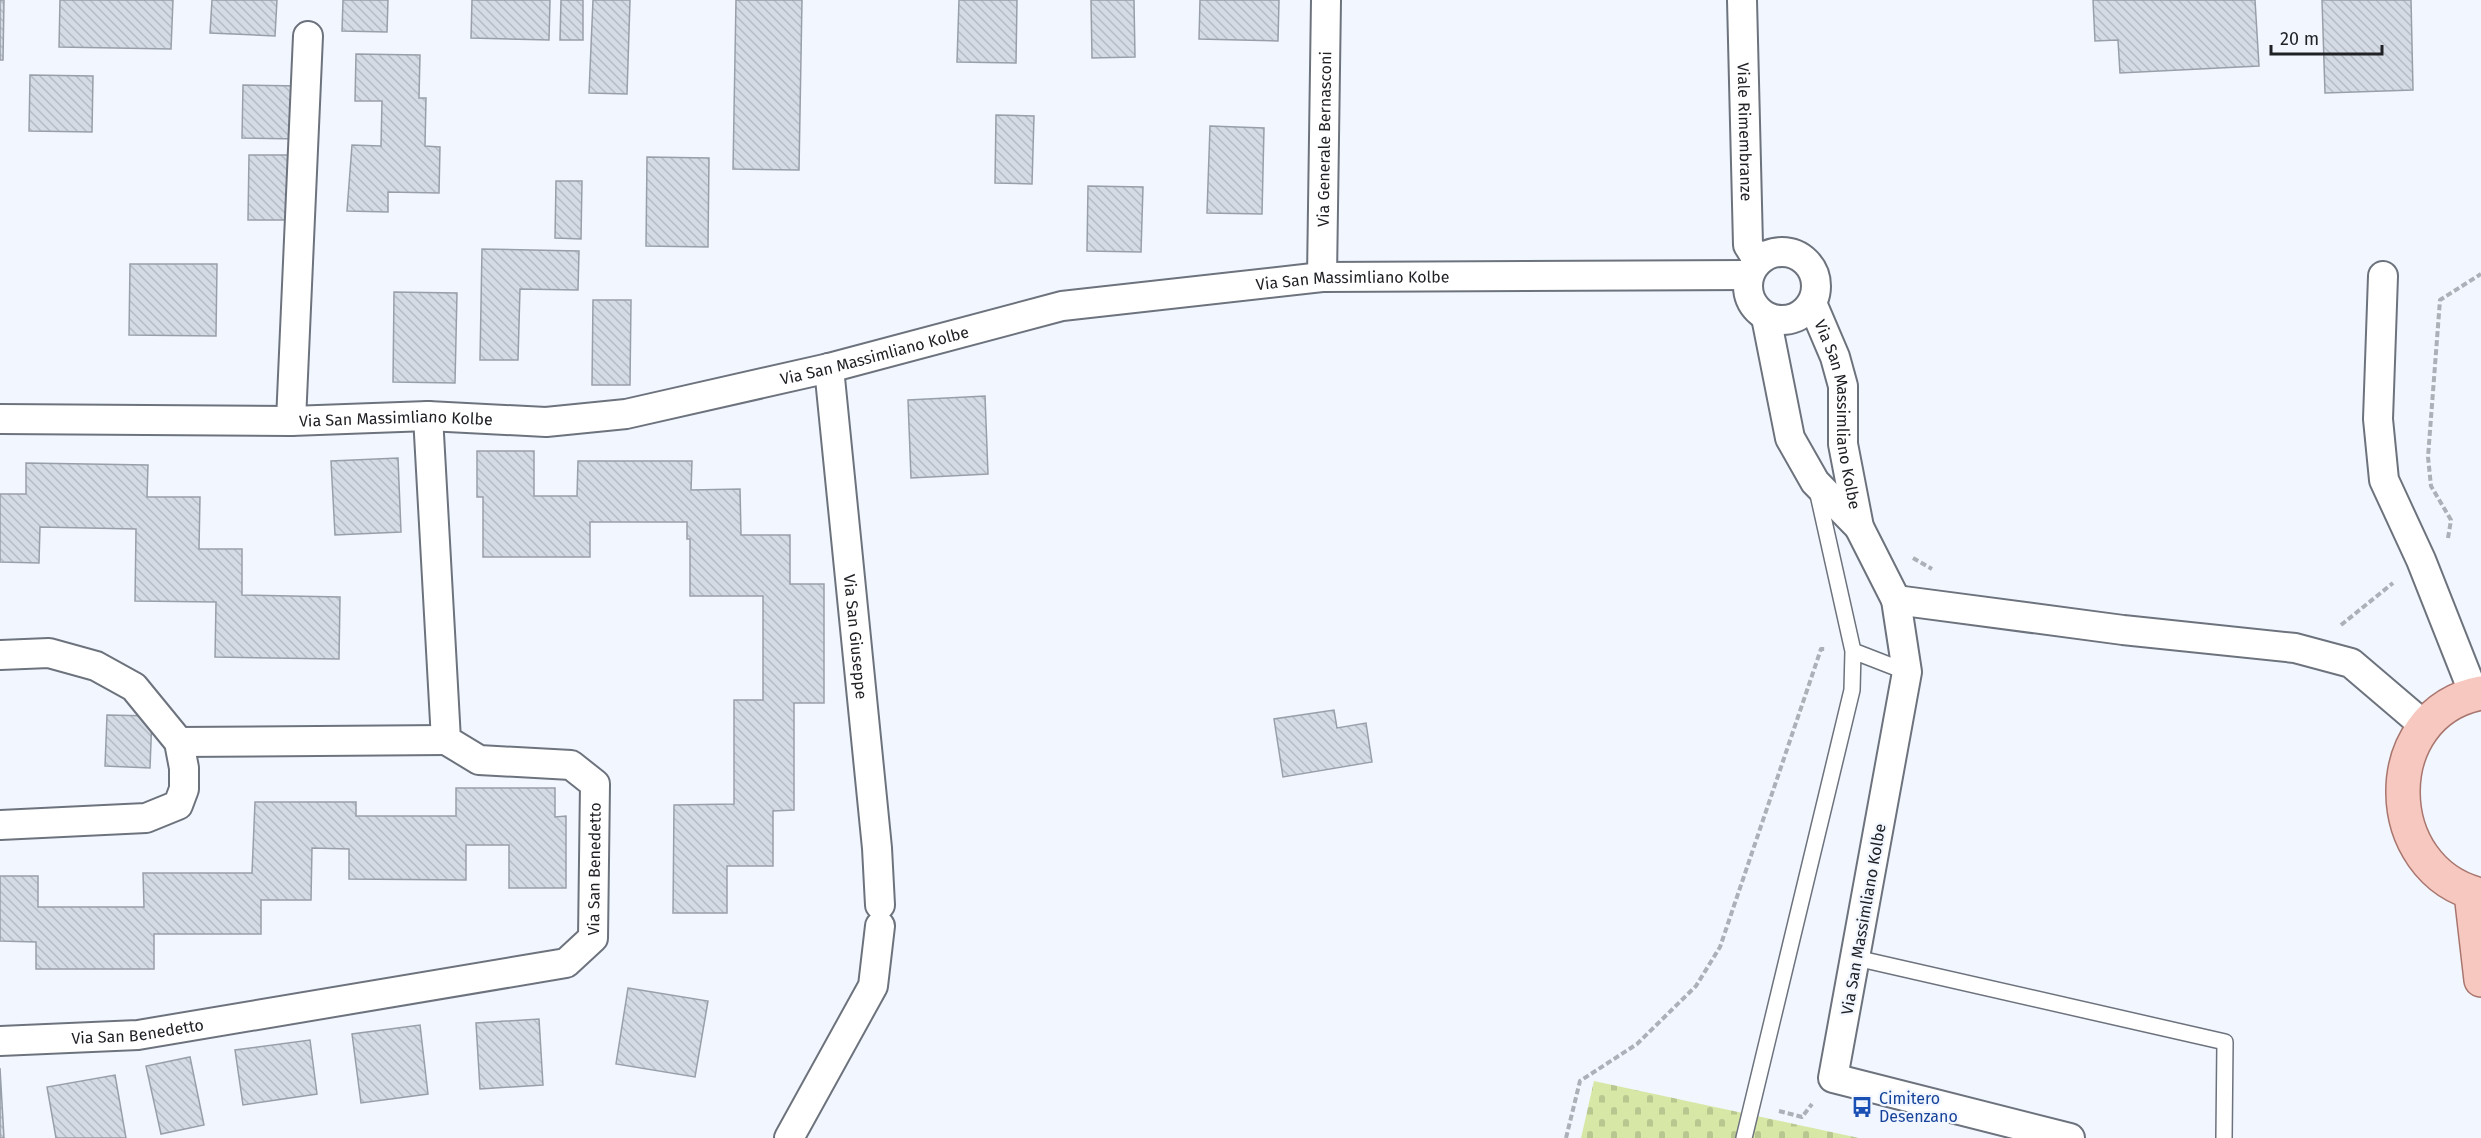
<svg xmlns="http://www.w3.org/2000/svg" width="2481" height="1138" font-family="'Fira Sans',sans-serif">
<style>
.cemetery{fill:url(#cemetery-stones)}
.building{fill:url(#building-back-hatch);stroke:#999fa9;stroke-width:1.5}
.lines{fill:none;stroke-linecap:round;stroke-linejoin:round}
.lane-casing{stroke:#6d737d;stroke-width:18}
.street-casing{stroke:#6d737d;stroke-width:32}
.primary-casing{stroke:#a8766e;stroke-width:36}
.path{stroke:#acb0b7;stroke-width:4;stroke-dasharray:6 3;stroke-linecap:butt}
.lane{stroke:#fff;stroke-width:15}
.street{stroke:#fff;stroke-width:28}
.primary{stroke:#f7c8bf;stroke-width:33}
.labels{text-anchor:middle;stroke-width:4.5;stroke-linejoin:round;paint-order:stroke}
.street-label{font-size:16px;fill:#202226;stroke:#f1f6ff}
.transit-label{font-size:16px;fill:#164399;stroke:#f1f6ff;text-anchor:start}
</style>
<defs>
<pattern id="cemetery-stones" width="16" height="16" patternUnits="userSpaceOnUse" patternTransform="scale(1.5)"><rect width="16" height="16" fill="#d7e8a6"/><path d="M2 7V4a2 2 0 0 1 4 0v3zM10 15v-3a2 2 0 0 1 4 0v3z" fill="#b8c78f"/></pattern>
<pattern id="building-back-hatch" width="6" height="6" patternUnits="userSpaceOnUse" patternTransform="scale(1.5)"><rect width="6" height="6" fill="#d4dbe5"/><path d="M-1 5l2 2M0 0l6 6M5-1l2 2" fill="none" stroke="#b6bcc4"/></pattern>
</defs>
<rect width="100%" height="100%" fill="#f1f6ff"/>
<path class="cemetery" d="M1594,1081L1859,1138H1581Z"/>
<path class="building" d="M0,0H4L3,60H0Z
M60,0H173L171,49L59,47Z
M212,0H277L275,36L210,33Z
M343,0H388L387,32L342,31Z
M472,0H550L549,40L471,38Z
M561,0H583V40H560Z
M593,0H630L627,94L589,93Z
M736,0H802L799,170L733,169Z
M959,0H1017L1016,63L957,62Z
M1091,0H1134L1135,57L1092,58Z
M1200,0H1279L1278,41L1199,39Z
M2093,0H2255L2259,66L2120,73L2118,40L2095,41Z
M2322,0H2411L2413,90L2325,93Z
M356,54L420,55L419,98H426L425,146L440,147L439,193L388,192V212L347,211L352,145L381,146L382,101H355Z
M30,75L93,76L92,132L29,131Z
M243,85L301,86L300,139L242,138Z
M996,115L1034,116L1032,184L995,183Z
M1210,126L1264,128L1262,214L1207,213Z
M249,155H299V220H248Z
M647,157L709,158L708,247L646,246Z
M556,181H582L581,239L555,238Z
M1088,186L1143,187L1141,252L1087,251Z
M482,249L579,251L578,290L520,289L518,360H480Z
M130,264H217L216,336L129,335Z
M394,292L457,293L455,383L393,382Z
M593,300H631L630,385H592Z
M985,396L988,474L911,478L908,400Z
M477,451H534V496H577L578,461H692L691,490L740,489L741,535H790V584H824V703H794V810L773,811V866H727V913H673L674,805L734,804V700H763V596H690V539H687V522H590V557H483V497H477Z
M398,458L401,532L335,535L331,461Z
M26,463L148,465L147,497H200L199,549H242V595L340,597L339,659L215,657L216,602L135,601L136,529L40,527L39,563L0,562V494H26Z
M1334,710L1337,728L1366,723L1372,762L1283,777L1274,719Z
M107,715L152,716L150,768L105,766Z
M456,788H555V817L566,816V888H509V845H466V880L349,879V849L312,848L311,900H261V934H154V969H36V942L0,941V876H38V907H144L143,873H252L255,802H356V816H456Z
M628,988L708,1001L695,1077L616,1064Z
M539,1019L543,1085L480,1089L476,1023Z
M420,1025L428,1094L361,1103L352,1034Z
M310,1040L317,1094L243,1105L235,1050Z
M190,1057L204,1125L161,1134L146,1066Z
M0,1068L4,1138H0Z
M115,1075L126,1138H56L47,1087Z"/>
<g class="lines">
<defs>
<path id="lane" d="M1817,490L1853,651
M1856,958L2225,1042L2224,1138
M1744,1138L1852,690L1853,651L1907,672"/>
<g id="street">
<path id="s1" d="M1742,0L1748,245L1758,261"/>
<circle cx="1782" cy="286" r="34"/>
<path d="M2383,276L2378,419L2384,480L2421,560L2474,694"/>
<path id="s2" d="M1322,277L1326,0"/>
<path id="s3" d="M1812,303L1835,357L1843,386V444L1859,527L1896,600L1907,672L1833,1078L2070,1138"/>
<path d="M1766,317L1790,438L1815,482L1859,527"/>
<path id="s4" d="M829,368L877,848L880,905"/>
<path id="s5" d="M0,419L291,421L428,416L546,422L626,414L829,368L1062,306L1322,277L1748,275"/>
<path d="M291,421L308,36"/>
<path d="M1896,600L2123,630L2295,648L2351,663L2426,727"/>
<path d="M0,655L49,653L96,666L134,687L179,742L184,768V789L178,805L146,818L0,825"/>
<path d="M179,742L446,740"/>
<path id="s6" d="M0,1041L138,1035L566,963L593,938L595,784L571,765L479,760L446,740L428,416"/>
<path d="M789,1138L873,986L880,926"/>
</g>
<path id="primary" d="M2481,693C2376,713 2378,871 2481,895
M2471,893L2481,980"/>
</defs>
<use href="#lane" class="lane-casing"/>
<use href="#street" class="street-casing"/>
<use href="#primary" class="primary-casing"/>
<path class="path" d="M2448,538L2451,520L2431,486L2428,457L2440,300L2481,274
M1913,558L1932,569
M2341,625L2393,583
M1779,1111L1802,1117L1812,1104
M1566,1138L1580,1081L1637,1044L1696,986L1720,947L1821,649H1826"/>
<use href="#lane" class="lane"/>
<use href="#street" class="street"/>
<use href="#primary" class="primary"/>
</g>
<defs>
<symbol id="bus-bare" viewBox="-9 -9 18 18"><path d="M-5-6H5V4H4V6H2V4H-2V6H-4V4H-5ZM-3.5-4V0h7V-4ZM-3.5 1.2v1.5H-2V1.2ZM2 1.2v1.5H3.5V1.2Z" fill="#1a4fb4" stroke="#f1f6ff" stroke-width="2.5" paint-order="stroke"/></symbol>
</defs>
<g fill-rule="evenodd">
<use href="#bus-bare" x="1847" y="1092" width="30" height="30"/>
</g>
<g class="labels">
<g class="street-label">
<text dy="6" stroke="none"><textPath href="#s1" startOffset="132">Viale Rimembranze</textPath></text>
<text dy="6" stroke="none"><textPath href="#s2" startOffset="138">Via Generale Bernasconi</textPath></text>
<text dy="6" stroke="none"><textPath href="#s5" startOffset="1368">Via San Massimliano Kolbe</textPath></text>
<text dy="6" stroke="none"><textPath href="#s5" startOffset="882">Via San Massimliano Kolbe</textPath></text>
<text dy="6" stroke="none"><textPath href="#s3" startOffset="116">Via San Massimliano Kolbe</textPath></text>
<text dy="6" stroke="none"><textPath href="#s5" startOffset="396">Via San Massimliano Kolbe</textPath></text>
<text dy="6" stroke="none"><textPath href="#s4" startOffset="270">Via San Giuseppe</textPath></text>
<text dy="6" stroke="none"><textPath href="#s6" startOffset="678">Via San Benedetto</textPath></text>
<text transform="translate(1863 919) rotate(-80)" y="6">Via San Massimliano Kolbe</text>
<text dy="6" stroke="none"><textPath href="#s6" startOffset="138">Via San Benedetto</textPath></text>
</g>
<g class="transit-label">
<text x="1879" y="1104">Cimitero<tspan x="1879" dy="18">Desenzano</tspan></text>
</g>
</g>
<path d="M2271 45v9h111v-9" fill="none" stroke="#202226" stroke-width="3"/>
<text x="2280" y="45" font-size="18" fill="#202226" stroke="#f1f6ff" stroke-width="4.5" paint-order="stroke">20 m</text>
</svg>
